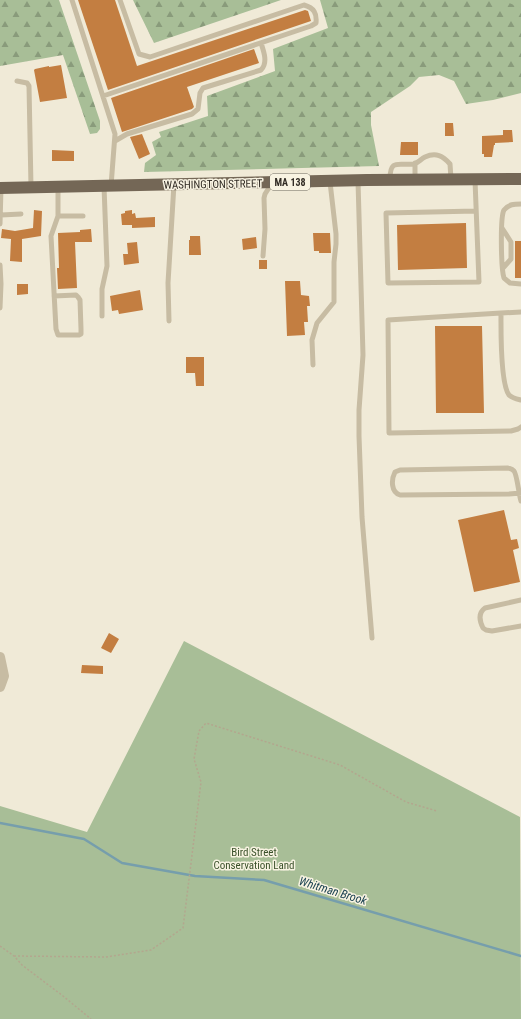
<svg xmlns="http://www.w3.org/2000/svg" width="521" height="1019" font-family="'Roboto Condensed',sans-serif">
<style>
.forest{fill:url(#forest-firs)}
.park{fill:#a8be97}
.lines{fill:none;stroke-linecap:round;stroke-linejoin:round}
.stream{stroke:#769eac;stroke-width:2.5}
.building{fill:#c37e41}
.path{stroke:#b3a68e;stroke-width:1.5;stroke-dasharray:2 2;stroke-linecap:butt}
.lane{stroke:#c7bca3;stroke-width:5}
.street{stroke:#c7bca3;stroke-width:10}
.primary{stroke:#746756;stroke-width:12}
.labels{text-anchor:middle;stroke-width:3;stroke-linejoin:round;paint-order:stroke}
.shield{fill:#f8f3e2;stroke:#6d685e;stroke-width:1}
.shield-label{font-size:10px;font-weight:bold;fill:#322c25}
.street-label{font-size:11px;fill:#322c25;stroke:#f8f3e2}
.park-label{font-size:11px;fill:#395029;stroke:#f8f3e2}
.water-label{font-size:12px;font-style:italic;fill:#1c4352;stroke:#f8f3e2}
</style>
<defs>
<pattern id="forest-firs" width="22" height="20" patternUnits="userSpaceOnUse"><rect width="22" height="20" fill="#a8be97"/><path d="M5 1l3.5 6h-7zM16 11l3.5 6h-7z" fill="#899b7b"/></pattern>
</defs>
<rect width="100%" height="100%" fill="#f0ead7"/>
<path class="forest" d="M0,0H59L100,121V129L97,133L90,134L63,55L0,66Z
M133,0H281L154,43Z
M320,0H521V93L493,100L466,104L454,81L439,75L419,77L410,86L371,112V125L379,166L144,172L145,163L156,155L152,142L161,137L159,132L208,116L207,96L275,71L273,49L328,28Z"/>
<path class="park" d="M502,0H521V8Z
M184,641L520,817L521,1019H0V806L87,832Z"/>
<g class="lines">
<path class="stream" d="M0,823L84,839L122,863L195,876L264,880L521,956"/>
</g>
<path class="building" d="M78,0H115L137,66L305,10L308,11L311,21L108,90Z
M254,49L259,63L187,87L194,107L192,109L122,132L111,98Z
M61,65L67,98L40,102L34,70L35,69L49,66V67Z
M445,123H453L454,136H445Z
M503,130H512L513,142L495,143V145H494L492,157H484V154H482V136L503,135Z
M142,134L150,154L139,159L130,137Z
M401,142H418V155H400Z
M52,150L74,151V161H52Z
M34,210L42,211L41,236L22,239V262L10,261L11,239L1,238L2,229L15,231L33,228Z
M132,210V214L135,213L136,218L155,217V227L132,228V225H122L121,214L125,213V211Z
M466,223L467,268L398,270L397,225Z
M91,229L92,242H75L77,288L58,289L57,268H59L58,233L80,232V230Z
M313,233H330L331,253H319V251H314Z
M190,236H200L201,255H189V240H190Z
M256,237L257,248L243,250L242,239Z
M515,241H521V278H515Z
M137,242L139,263L124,265L123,254H128L127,243Z
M259,260H267V269H259Z
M285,281H300L301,295L309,296L310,306H307L308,322H304L305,335L287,336Z
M17,284H28V294L17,295Z
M140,290L143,310L119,314L118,310L112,311L110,296Z
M435,326H482L484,413H436Z
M186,357H204V386H196L195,373H186Z
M504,510L511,540L517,539L519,548L513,550L520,582L474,592L458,520Z
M109,633L119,639L111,653L101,648Z
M82,665L103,666V674L81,673Z"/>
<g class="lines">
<path class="path" d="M0,946L14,956L22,965L63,996L91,1019
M14,956L106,957L151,950L183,928L201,782L194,759L199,731L206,723L340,765L406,802L437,811"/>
<path class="lane" d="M72,0L115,134L111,186
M17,81L27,83L29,86L31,187
M103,96L311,26L316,23C317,13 314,8 304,5L150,57L139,54L120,0
M115,141L127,134L192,114L198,109L200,93L203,88L261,70C268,63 264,52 261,43
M415,163V179
M390,179C390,158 399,166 414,164C418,163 421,159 425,157C436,152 443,156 450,164L451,179
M475,180L479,282L388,283L386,213L476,211
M358,181L363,355L359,410V436L362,517L372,638
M521,204C514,204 509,204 504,210C500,217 501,269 504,278L510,283L521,284
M1,215L21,214
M58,216H83
M0,224L1,188
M502,228L511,242V259L503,268
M263,256L265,229L264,198L265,194L272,183
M0,265L1,284L0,308
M54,296L76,295L78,297L80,300L81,329V334L79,335H58L56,329L51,236L58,216V187
M521,312L501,313C501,329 500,383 509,395C512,398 517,399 521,400
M501,313L388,320L389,433L511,431L518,429L521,427
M102,316V289L107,266L104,186
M169,321L168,283L174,184
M313,365L312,340L317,323L334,302V262L336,244V234L330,182
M521,493L509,494L400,495C391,492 391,480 395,472L400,470L508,468C511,469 512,469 514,471C517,474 519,496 521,501
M521,600L485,608C478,613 479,620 483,628L486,630L492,631L521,626"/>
<path class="street" d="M0,657L4,676L0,687"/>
<path class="primary" d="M0,188L367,180L521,179"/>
</g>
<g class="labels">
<rect class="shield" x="270" y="174" width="40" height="16" rx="3"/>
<g class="shield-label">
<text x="290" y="186">MA 138</text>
</g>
<g class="street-label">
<text transform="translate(213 184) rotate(-1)" y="4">WASHINGTON STREET</text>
</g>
<g class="park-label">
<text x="254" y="856">Bird Street<tspan x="254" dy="13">Conservation Land</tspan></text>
</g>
<g class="water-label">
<text transform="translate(333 891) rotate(17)" y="4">Whitman Brook</text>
</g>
</g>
</svg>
